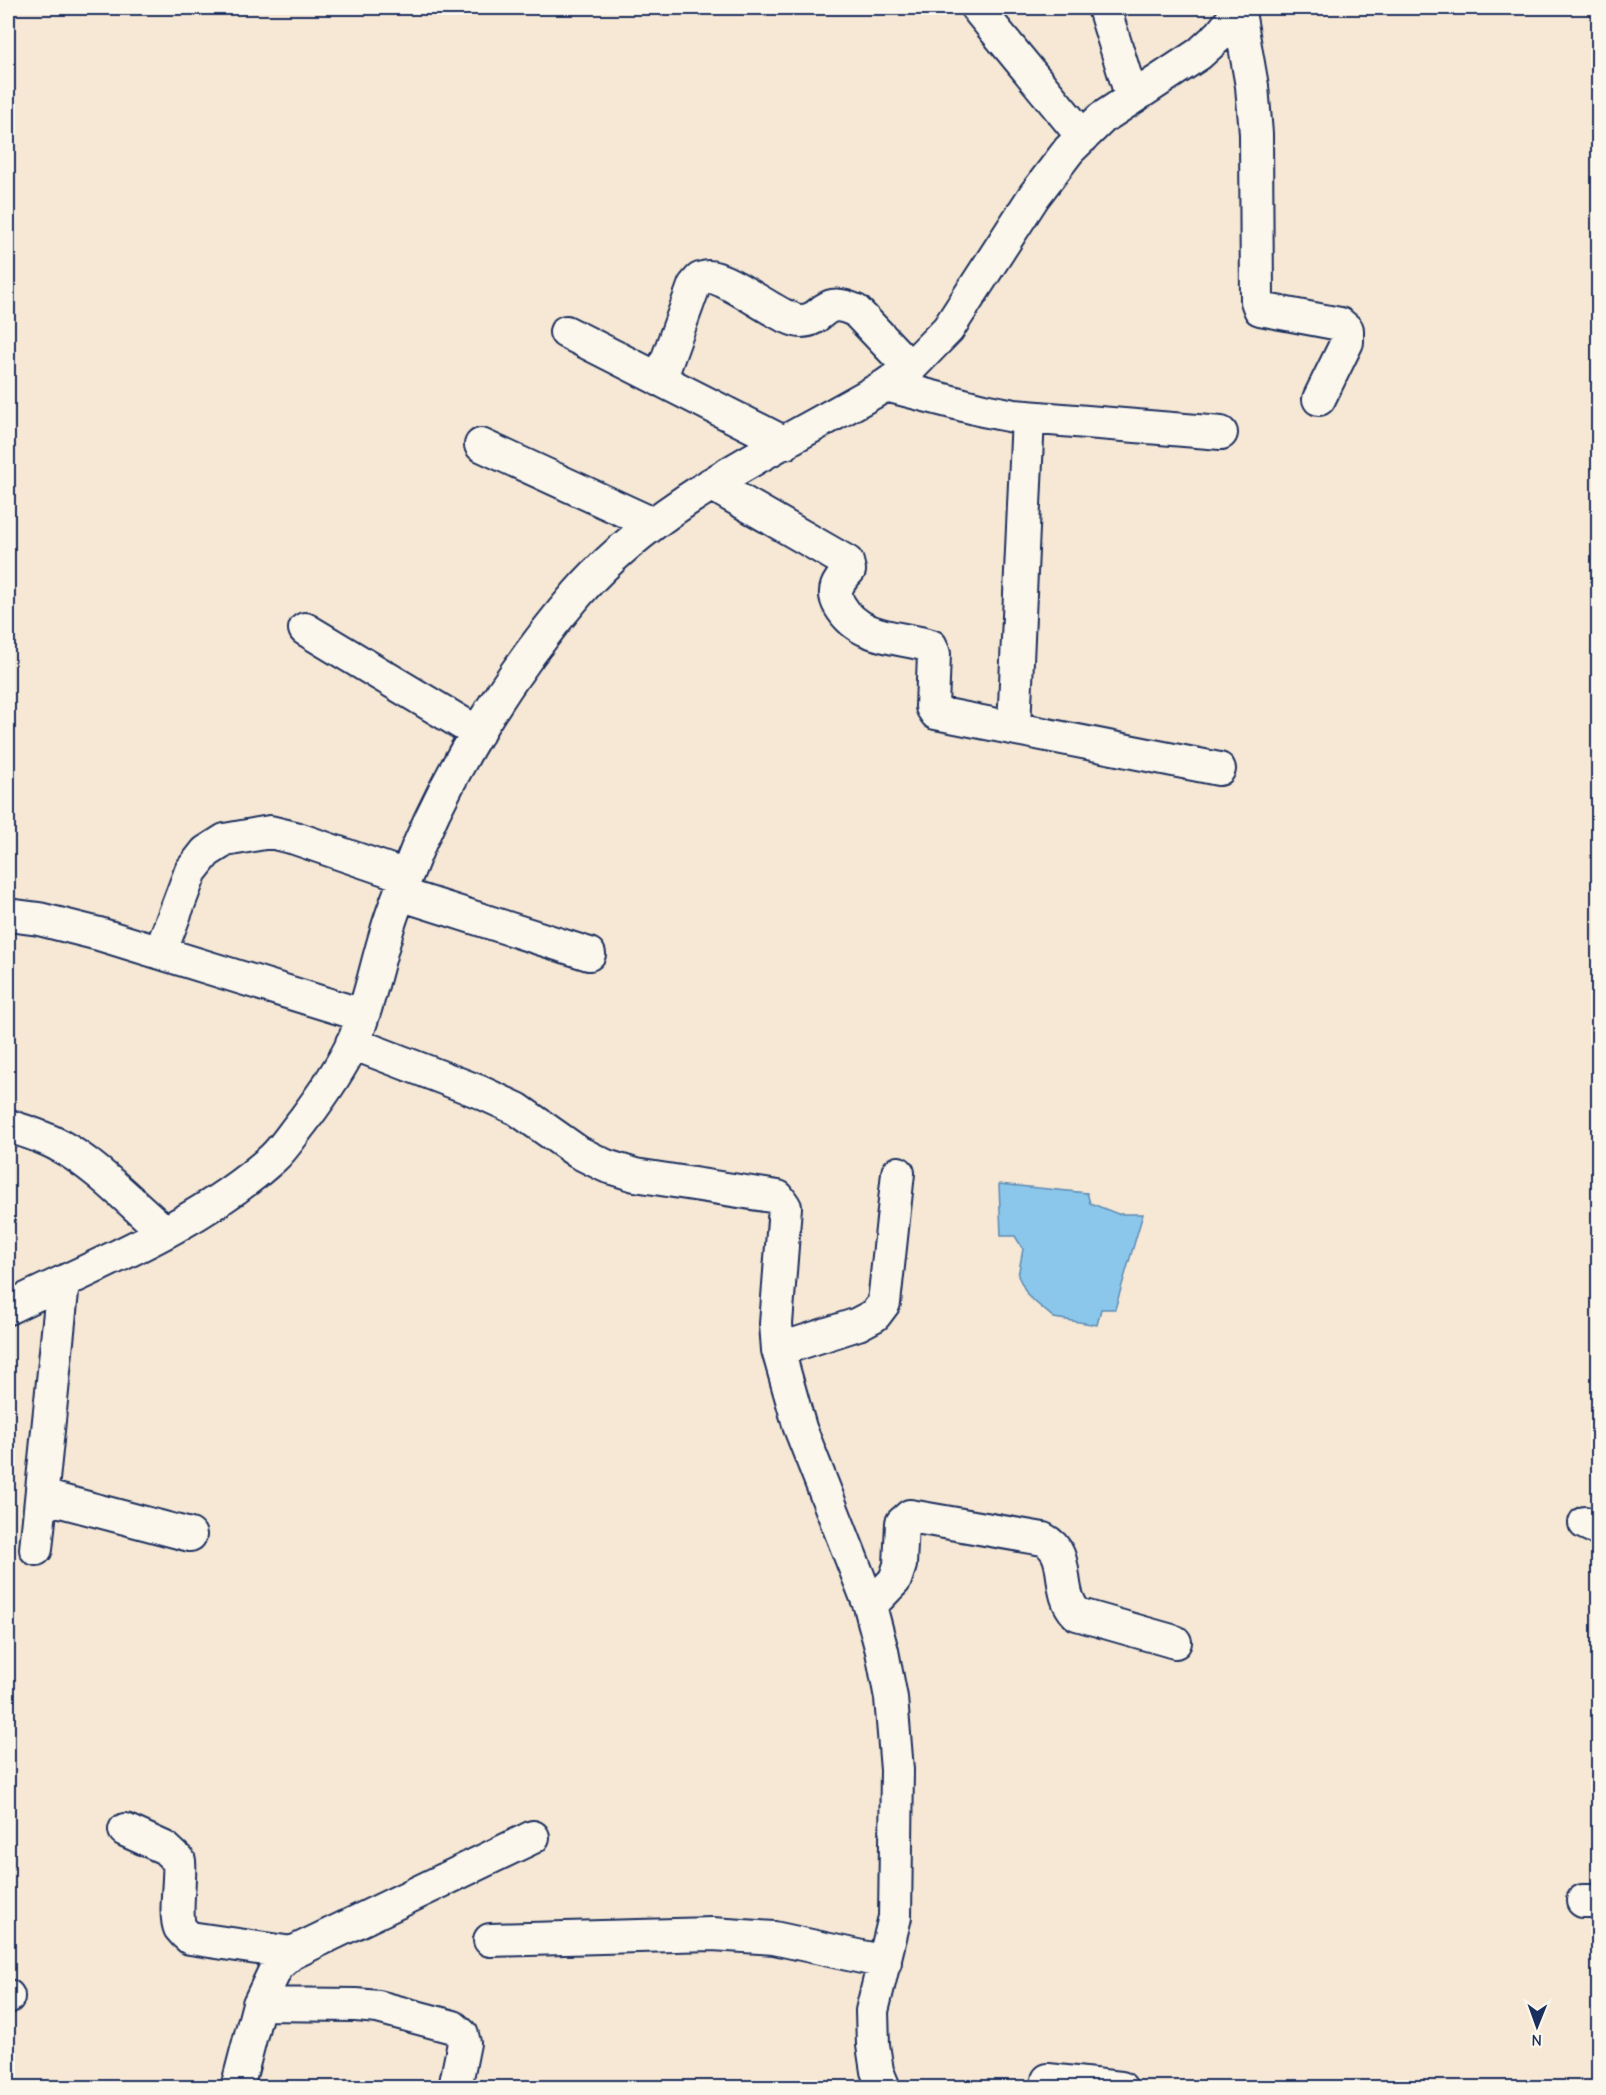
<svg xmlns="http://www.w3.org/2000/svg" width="1606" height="2095" font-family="'Comic Neue',sans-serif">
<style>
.water{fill:#8bc7eb;stroke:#5e8ab3;stroke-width:1.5}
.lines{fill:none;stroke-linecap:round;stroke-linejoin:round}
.minor-casing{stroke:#1b2f5e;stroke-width:36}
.minor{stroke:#fbf7ec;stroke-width:32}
</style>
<rect width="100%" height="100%" fill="#f6e8d4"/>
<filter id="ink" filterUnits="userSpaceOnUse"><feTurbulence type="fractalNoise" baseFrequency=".0167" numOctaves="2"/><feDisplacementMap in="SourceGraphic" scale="12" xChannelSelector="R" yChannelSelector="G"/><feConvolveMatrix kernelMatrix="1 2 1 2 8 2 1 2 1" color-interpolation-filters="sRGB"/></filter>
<g filter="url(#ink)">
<path class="water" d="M999,1184L1087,1193L1090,1203L1118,1214H1143L1115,1309H1101L1097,1325L1054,1318L1028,1296L1018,1276L1023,1249L1015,1236H1001Z"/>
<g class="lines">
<defs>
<path id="minor" d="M977,8L1083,137
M1104,8L1132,98
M1239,12L1252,86L1256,134L1257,301L1260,309L1340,324L1347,330V342L1319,399
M566,332L785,443
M660,380L694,286L700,279C703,278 706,277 709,277C724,277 766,307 783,315C788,317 795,321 801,321C825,321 821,294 856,311L910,368
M886,385L983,410L1014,416L1221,433
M481,445L653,524
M711,484L847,562L849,570C838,582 831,591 840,606C860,640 898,636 931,646L934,654L932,707L936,713L1219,769
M305,629L478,733
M1014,727L1028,417
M400,894L589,954
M8,915L39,919L99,934L362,1015
M160,953L191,871L206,852L225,840L270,832L295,838L406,876
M352,1043L480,1092L517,1109L578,1152L606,1166L635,1175L778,1197L785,1207L776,1324L778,1350L800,1428L870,1606L882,1651L891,1698L897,1770L895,1917L872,2011L873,2045L877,2071L884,2088
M8,1126C25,1131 44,1137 60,1146C97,1166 133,1205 165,1232
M8,1308C98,1264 198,1226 273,1158C285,1147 293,1133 303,1121C321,1097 340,1070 353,1043C368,1008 375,970 386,934C391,915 399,896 406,877C444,776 507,676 578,593C660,499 780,447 886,385L910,368L948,329L1034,196L1069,150L1102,118L1199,54L1221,34L1241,8
M778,1350L858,1324L875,1315L884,1303L898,1173
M42,1496L190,1535
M1585,1523L1598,1529
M36,1549L63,1282
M870,1606L895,1580L900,1565L902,1523L910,1516L1043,1539C1073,1554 1054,1591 1077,1614L1175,1642
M125,1830L165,1848L179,1861C181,1878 174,1914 180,1928C183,1932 186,1935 190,1938L292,1953
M1583,1901H1598
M490,1940L712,1934L774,1938L885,1962
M8,1997V1996
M259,2004L356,2005L378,2007L453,2027L462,2035L464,2043L455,2088
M1048,2080L1121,2088
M237,2088L259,2004L277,1966L292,1953L533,1837"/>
</defs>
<use href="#minor" class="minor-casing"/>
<use href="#minor" class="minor"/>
</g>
</g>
<rect width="1606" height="2095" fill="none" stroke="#fbf7ec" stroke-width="30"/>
<rect x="15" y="15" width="1576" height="2065" fill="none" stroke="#1b2f5e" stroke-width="2" filter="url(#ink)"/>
<g transform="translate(1537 2026) rotate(181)" stroke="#fbf7ec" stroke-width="4.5" paint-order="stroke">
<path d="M0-4.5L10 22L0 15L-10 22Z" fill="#1b2f5e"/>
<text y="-9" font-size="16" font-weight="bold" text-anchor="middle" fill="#1b2f5e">N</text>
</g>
</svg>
